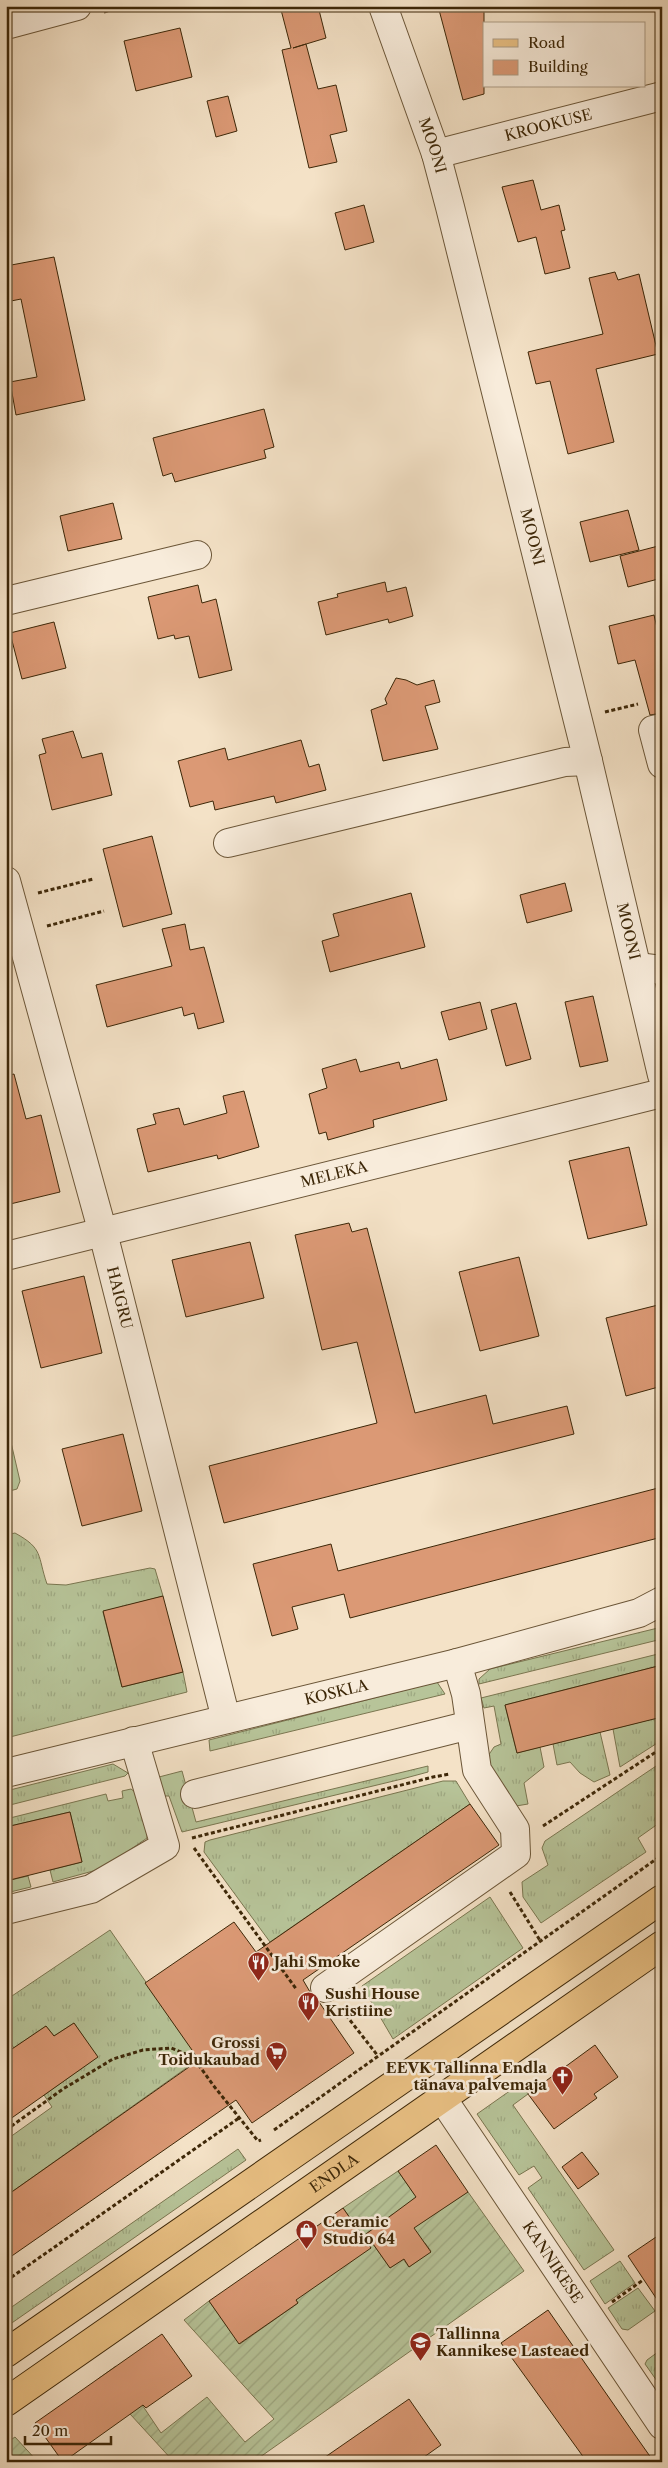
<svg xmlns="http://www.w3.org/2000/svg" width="668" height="2468" font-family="'Libre Caslon Text',serif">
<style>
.grass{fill:url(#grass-tufts);stroke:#7a7650}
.garden{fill:url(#garden-furrows);stroke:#7a7650;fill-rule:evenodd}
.building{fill:#db9975;stroke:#3d2708}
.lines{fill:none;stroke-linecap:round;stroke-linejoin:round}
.minor-casing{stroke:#6b5638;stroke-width:30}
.major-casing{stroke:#3d2708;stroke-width:30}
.path{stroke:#3d2708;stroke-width:3;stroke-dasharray:4 2.5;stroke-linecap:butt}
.minor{stroke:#f8ecdb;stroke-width:28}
.major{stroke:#eac184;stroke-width:28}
.labels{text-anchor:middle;stroke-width:5;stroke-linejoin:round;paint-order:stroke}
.street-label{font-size:15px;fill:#3d2708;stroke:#f8ecdb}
.poi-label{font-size:15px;font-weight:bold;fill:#3d2708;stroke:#f8ecdb;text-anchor:start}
</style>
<defs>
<pattern id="grass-tufts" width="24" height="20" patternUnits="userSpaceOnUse" patternTransform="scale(1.25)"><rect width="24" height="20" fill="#b7c499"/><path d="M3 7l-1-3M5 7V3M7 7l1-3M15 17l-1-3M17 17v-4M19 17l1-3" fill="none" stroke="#9ea882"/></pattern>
<pattern id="garden-furrows" width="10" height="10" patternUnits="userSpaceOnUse" patternTransform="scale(1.25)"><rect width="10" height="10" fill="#b7c499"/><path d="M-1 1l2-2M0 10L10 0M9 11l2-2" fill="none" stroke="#9ea882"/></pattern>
</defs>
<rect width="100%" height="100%" fill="#f4e2c7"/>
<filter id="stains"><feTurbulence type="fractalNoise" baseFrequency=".004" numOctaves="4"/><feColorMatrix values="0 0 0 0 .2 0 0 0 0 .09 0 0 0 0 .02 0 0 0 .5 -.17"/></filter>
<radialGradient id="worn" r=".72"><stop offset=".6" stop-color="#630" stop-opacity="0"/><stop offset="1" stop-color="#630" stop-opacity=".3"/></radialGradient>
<path class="grass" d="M6,1421L20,1481L17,1489L6,1492Z
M15,1533C44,1549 37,1555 47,1584L66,1585L150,1568L155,1569L163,1596L103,1612L122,1687L183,1672L187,1692L6,1738V1535Z
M662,1627V1639L479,1684V1679L490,1669Z
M662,1653V1665L505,1705L517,1753L540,1747L544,1767L524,1783L528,1804L516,1806L484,1762L494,1747L501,1744L494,1706L484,1708L481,1698Z
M437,1682L445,1694L210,1751L209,1740Z
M660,1717L662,1740L620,1767L613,1729Z
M600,1732L610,1775L594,1782L580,1773L570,1762L557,1765L553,1744Z
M662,1762V1821L638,1838L646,1852L541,1923L523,1897L522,1882L548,1865L542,1848L545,1841Z
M113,1764L128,1773L125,1776L6,1806V1791Z
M428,1766V1772L402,1779L182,1832L169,1796H163L159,1777L182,1771L196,1822Z
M443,1781H456L470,1804L270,1942L204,1852L205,1842L210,1840Z
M131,1789L135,1792L147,1831V1838L104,1868L53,1882L50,1870L82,1862L70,1812L6,1827V1819L106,1794L108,1801L123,1798L122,1791Z
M28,1876L31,1887L6,1893V1881Z
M490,1897L523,1948L393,2039L362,1986Z
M110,1930L199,2059L6,2196V2140L52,2107L44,2095L97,2057L74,2023L54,2036L46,2026L14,2048L6,2037V2000Z
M521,2083L528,2094L513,2105L614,2250L584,2270L528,2188L542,2178L534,2166L519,2175L477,2114Z
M238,2149L246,2160L6,2327V2311Z
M620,2261L635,2283L605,2304L590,2281Z
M638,2288L655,2311L628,2330L622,2329L608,2308Z
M662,2349V2377L657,2381L645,2364L647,2360Z"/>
<path class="garden" d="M398,2171L415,2195L468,2192L524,2271L253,2462H174L98,2379L116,2366L161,2433L207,2397L245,2442L274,2419L184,2320L209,2301L240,2344L298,2303L268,2260L371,2248L343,2208ZM393,2214L418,2248L425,2243L431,2251L409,2267L403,2259L390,2268L366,2234Z
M15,2437L38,2462H6V2443Z"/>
<path class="building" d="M280,6H318L326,38L293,48L306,44L318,89L336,85L347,131L330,135L337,162L309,168L282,50L291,48Z
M438,6H484V94L463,100Z
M180,28L192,77L136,91L124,41Z
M228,96L237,131L216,137L207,101Z
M533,180L541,210L559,205L565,230L561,231L570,268L545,274L536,237L518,242L502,187Z
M364,205L374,242L345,250L335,213Z
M54,257L85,400L16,415L10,382L37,377L21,299L6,302V266Z
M615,272L618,280L639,274L658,354L596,369L614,442L568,454L550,381L536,384L528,352L603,334L589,278Z
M264,409L274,447L264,450L266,458L175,482L172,473L163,476L153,438Z
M113,503L122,539L68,551L60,516Z
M628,510L639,550L590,562L580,522Z
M662,545V578L628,587L620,556Z
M385,582L387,592L406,587L413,616L389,623L388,619L326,635L318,602L338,597L337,594Z
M198,585L202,603L216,599L232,670L199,678L189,636L175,639L174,635L158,639L148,597Z
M654,615L662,649V713L650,715L635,660L618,664L609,626Z
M54,622L66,668L22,679L10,633Z
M396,678L406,680L417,685L434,680L440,702L425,706L438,749L383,761L371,710L387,704L385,699Z
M73,731L82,758L102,753L112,795L52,810L39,755L46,753L42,739Z
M301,740L309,767L319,764L326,790L276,803L274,796L215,810L213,801L190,807L178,761L225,748L228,760Z
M152,836L172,914L123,927L103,849Z
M565,883L572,911L527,923L520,895Z
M411,893L425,947L330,972L322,941L339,936L333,914Z
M185,924L190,950L204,947L224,1022L198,1029L194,1013L184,1016L182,1007L107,1027L96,985L172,966L162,929Z
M593,996L608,1061L580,1067L565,1002Z
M480,1002L487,1029L449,1040L441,1012Z
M516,1003L531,1059L506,1066L491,1010Z
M356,1059L360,1072L399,1062L401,1069L437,1059L447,1100L373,1120L374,1127L328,1140L326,1132L319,1134L309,1094L327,1088L322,1069Z
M14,1074L26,1119L41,1115L60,1192L6,1205V1076Z
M244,1091L259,1147L218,1159L217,1155L148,1172L137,1129L156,1124L153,1114L179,1108L184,1125L227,1113L223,1096Z
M629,1147L647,1225L588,1239L569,1161Z
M349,1223L352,1232L367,1228L415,1413L486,1395L493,1424L567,1406L574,1434L224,1523L209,1466L377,1423L357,1342L322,1350L295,1235Z
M250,1242L264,1298L186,1317L172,1260Z
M519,1257L539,1336L480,1351L459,1272Z
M84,1276L102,1353L41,1368L22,1291Z
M662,1304V1386L626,1396L606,1318Z
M123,1434L142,1511L82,1526L62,1449Z
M662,1487V1537L350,1618L344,1594L292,1607L298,1629L272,1636L253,1564L331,1544L338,1571Z
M163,1596L183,1672L122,1687L103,1611Z
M662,1665V1717L517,1753L505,1705Z
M470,1804L499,1845L303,1980L313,1997L319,2002L354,2053L252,2123L236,2100L6,2260V2196L199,2060L145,1983L234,1922L256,1952Z
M70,1812L82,1862L6,1881V1827Z
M74,2023L98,2057L6,2122V2053L46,2026L54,2036Z
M595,2045L618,2077L594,2094L597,2098L554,2129L528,2094Z
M436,2145L468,2192L414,2228L431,2252L409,2267L404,2259L390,2268L366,2234L416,2197L398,2171Z
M582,2152L599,2174L578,2189L562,2167Z
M343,2208L371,2248L296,2300L298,2303L239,2344L209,2301Z
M662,2233V2307L628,2256Z
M548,2310L635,2435L654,2462H587L501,2343Z
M162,2334L192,2376L146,2408L143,2405L63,2462L35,2423Z
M409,2399L441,2445L417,2462H318Z"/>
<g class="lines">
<defs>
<g id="minor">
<path id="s1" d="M383,6L436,154L450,207L588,761L662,1075"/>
<path d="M6,25L77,6"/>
<path id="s2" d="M436,154L662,96"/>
<path d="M6,601L197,555"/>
<path d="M662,728L653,730L662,764"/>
<path d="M228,843L565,762L588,761"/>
<path id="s3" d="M6,881L103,1233L226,1719"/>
<path d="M637,967L662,970"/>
<path id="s4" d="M6,1256L662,1093"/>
<path id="s5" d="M6,1773L457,1663L639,1613L662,1601"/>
<path d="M195,1794L470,1725"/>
<path d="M6,1910L91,1889L165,1846L134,1741"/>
<path d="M325,1988L516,1854L515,1829L477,1770L466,1694L457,1663"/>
<path id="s6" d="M442,2098L662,2425"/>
</g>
<g id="major">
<path d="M6,2353L662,1899"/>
<path id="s7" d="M6,2402L662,1945"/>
</g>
</defs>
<use href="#minor" class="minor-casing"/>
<use href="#major" class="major-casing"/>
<path class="path" d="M104,12L125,6
M605,712L638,704
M38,893L93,879
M47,926L104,911
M658,1123L662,1141
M543,1826L662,1748
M192,1838L433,1777L450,1774
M194,1848L297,1990
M510,1892L541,1942
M342,2010L378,2056
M6,2130L63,2089L113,2059L143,2050L171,2048L193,2057L213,2085L258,2141L261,2140
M274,2130L662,1855
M6,2281L239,2118
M612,2302L643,2280"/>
<use href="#minor" class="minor"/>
<use href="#major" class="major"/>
</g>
<defs>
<symbol id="restaurant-pin" viewBox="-11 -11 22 30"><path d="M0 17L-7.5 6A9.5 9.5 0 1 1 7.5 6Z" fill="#8f2418" stroke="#f8ecdb"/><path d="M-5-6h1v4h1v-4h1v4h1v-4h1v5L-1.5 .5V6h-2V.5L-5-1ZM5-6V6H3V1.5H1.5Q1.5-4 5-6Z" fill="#fff"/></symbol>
<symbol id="supermarket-pin" viewBox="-11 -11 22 30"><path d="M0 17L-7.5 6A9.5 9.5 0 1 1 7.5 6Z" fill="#8f2418" stroke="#f8ecdb"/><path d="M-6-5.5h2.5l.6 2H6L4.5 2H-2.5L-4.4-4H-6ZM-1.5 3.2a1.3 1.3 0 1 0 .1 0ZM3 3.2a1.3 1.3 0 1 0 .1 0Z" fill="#fff"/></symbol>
<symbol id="church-pin" viewBox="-11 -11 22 30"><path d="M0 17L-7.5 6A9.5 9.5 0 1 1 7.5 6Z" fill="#8f2418" stroke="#f8ecdb"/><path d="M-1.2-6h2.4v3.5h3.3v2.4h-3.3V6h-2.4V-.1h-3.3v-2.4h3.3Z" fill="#fff"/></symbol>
<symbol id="shop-pin" viewBox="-11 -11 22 30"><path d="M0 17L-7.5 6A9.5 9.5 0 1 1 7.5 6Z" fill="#8f2418" stroke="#f8ecdb"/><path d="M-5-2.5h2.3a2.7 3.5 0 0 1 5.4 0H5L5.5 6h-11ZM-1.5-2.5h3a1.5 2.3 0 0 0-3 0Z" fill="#fff"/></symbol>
<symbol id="school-pin" viewBox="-11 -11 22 30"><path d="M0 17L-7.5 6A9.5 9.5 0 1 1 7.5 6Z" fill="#8f2418" stroke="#f8ecdb"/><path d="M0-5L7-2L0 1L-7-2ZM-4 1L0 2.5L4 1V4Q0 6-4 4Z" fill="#fff"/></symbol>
</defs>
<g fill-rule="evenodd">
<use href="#restaurant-pin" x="246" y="1950" width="25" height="34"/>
<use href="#restaurant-pin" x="296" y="1990" width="25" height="34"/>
<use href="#supermarket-pin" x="264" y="2040" width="25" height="34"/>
<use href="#church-pin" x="550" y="2064" width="25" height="34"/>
<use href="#shop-pin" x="294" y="2218" width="25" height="34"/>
<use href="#school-pin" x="408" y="2330" width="25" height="34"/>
</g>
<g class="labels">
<g class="street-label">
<text dy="5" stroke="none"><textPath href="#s2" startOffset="116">KROOKUSE</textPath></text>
<text dy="5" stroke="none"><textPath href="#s1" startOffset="148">MOONI</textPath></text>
<text dy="5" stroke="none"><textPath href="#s1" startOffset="552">MOONI</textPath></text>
<text dy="5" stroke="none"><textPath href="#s1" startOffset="958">MOONI</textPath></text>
<text dy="5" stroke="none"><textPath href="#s4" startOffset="338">MELEKA</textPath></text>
<text dy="5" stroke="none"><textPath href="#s3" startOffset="432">HAIGRU</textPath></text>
<text dy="5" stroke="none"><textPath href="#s5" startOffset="340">KOSKLA</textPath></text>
<text dy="5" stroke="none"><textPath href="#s7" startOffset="400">ENDLA</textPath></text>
<text dy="5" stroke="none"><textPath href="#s6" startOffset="198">KANNIKESE</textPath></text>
</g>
<g class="poi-label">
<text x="274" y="1967">Jahi Smoke</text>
<text x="325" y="1999">Sushi House<tspan x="325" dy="17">Kristiine</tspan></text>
<text x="260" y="2048" text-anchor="end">Grossi<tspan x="260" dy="17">Toidukaubad</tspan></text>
<text x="547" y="2073" text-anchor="end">EEVK Tallinna Endla<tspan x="547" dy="17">tänava palvemaja</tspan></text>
<text x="323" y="2227">Ceramic<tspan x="323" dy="17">Studio 64</tspan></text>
<text x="436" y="2339">Tallinna<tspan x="436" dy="17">Kannikese Lasteaed</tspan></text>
</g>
</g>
<rect width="668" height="2468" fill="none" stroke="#f4e2c7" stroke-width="25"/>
<rect x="8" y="8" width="653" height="2453" fill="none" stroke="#3d2708" stroke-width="2.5"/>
<rect x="12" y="12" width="643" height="2443" fill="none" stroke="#3d2708"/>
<rect x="483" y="22" width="162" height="65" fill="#f8ecdb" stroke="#ad9d87"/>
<rect x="493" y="39" width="25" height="8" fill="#eac184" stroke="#ad9d87"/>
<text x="528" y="48" font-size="15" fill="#3d2708">Road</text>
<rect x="493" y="60" width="25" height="15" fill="#db9975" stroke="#ad9d87"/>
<text x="528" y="72" font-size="15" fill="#3d2708">Building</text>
<path d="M25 2436v8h86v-8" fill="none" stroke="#3d2708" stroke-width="2.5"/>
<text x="32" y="2436" font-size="15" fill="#3d2708" stroke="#f8ecdb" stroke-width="4" paint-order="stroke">20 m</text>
<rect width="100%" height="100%" filter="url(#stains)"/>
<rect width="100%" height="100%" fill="url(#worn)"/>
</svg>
